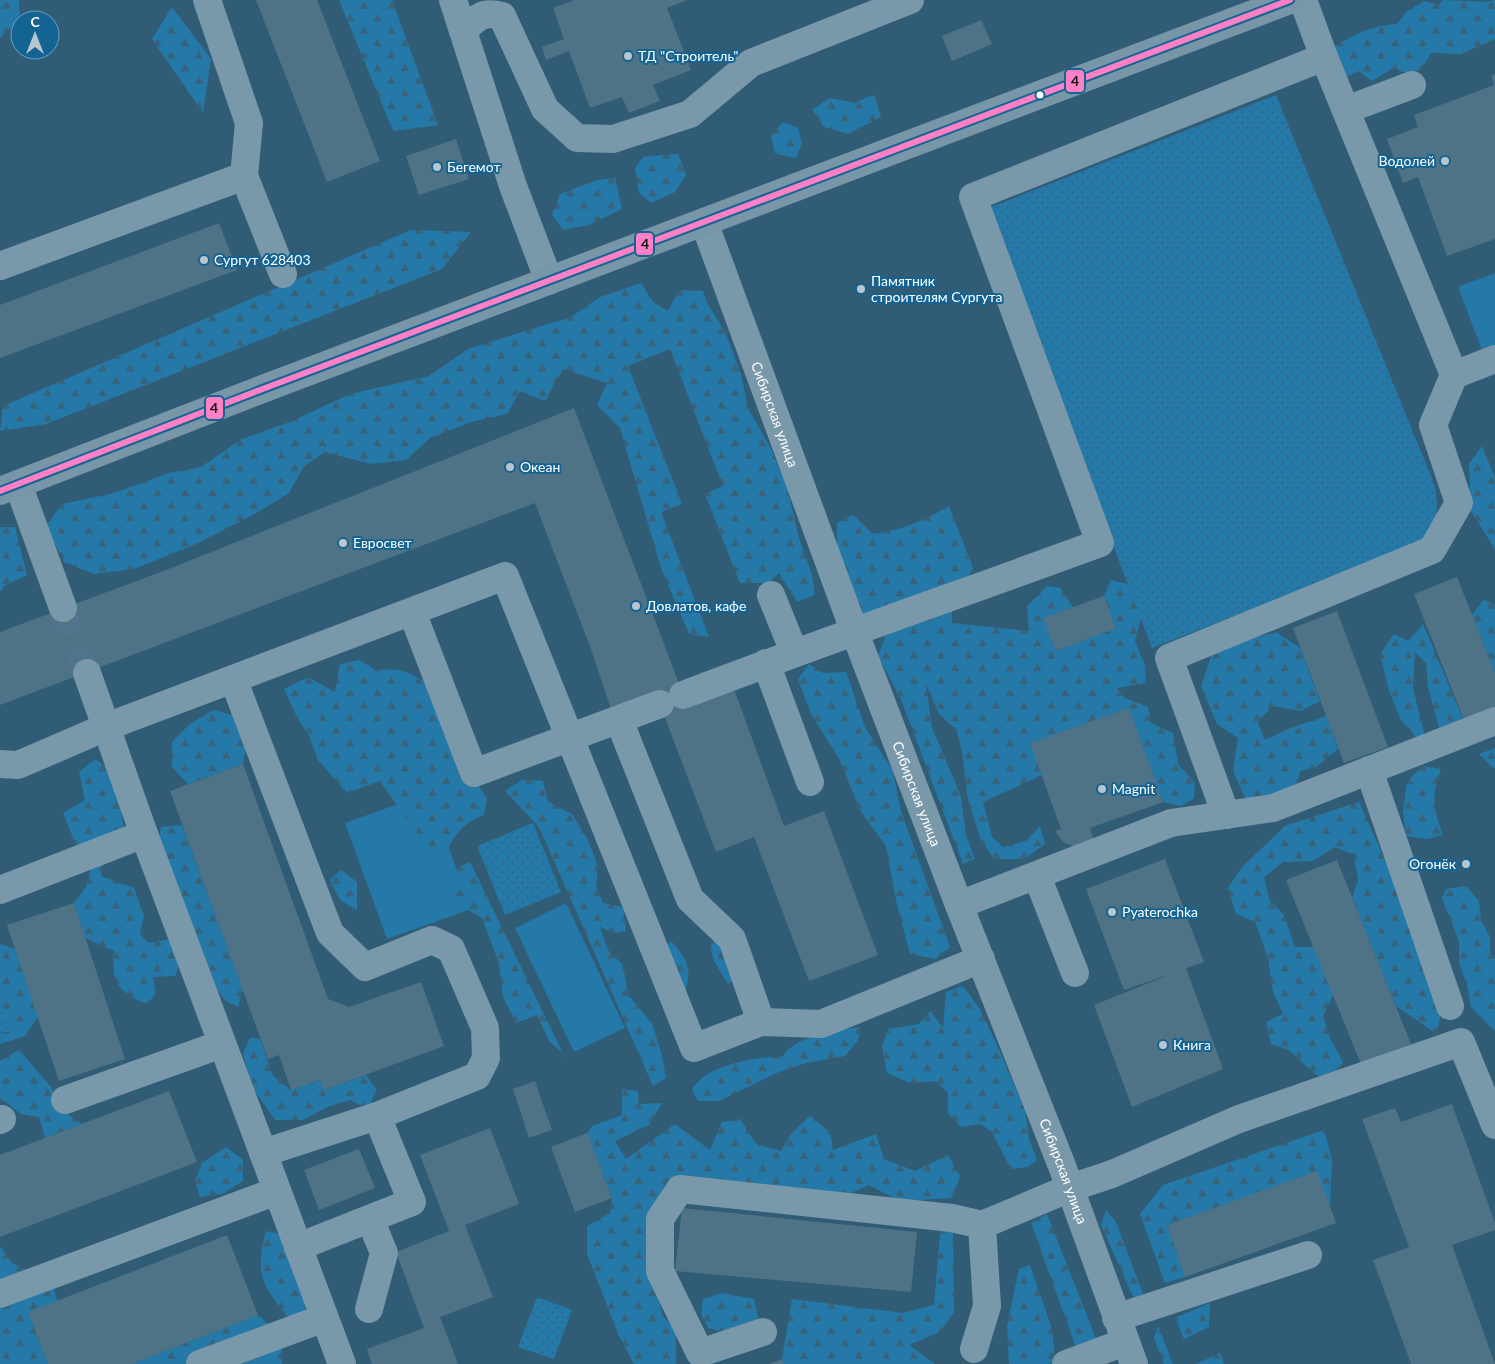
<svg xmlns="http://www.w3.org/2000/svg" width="1495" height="1364" font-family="Lato,sans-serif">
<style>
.grass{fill:#2479a8}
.forest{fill:url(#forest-firs)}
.park{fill:url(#park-dots)}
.building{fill:#4f7386}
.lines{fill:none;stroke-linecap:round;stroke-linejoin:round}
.minor-tunnel{stroke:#4f748b;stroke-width:28;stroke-dasharray:28 14;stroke-linecap:butt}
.minor{stroke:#7998a9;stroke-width:28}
.major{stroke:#7796a7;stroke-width:28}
.bus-1-casing{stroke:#136493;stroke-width:10}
.bus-1{stroke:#ff80c5;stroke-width:6}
.poi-dot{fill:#b7c6cf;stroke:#136493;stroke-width:2}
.bus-dot{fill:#fff;stroke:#136493;stroke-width:2}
.labels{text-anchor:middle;stroke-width:4;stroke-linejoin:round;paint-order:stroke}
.poi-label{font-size:14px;fill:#fff;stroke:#136493;text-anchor:start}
.street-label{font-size:14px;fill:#fff;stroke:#136493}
.line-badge{stroke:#136493;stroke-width:2}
.pale-badge-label{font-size:14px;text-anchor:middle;font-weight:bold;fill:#111}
</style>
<defs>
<pattern id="forest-firs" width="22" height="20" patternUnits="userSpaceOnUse" patternTransform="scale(1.25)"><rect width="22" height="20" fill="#2479a8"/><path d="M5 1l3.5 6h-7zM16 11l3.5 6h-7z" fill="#38627a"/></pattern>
<pattern id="park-dots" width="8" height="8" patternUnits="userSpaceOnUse" patternTransform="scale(1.25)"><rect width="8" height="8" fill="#2479a8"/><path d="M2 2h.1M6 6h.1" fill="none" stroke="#38627a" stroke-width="1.8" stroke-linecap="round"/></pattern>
</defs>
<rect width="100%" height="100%" fill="#305c76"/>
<path class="grass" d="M1495,273V346L1482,350L1458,287Z
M429,793L471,909L387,939L345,823Z
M566,903L625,1028L574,1052L515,928Z"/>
<path class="forest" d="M0,0H19L20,20L0,38Z
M339,0H392L438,125L393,131Z
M1443,0L1488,2L1495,0V39L1461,54L1431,53L1421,70L1408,73L1392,69L1372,81L1359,71L1347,77L1334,67L1335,46C1355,34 1373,25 1397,24L1406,12L1424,1L1439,5Z
M172,7L211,59L203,113L152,39Z
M874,94L881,117L848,134L824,127L812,110L830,98L855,103Z
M783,122L798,128L802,143L796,158L775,154L771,135Z
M678,154L686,175L675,192L651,203L639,193L635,168L643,157Z
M615,178L622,209L589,225L563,230L552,215L560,194L597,180Z
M411,230L471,232L442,269L46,424L0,431L3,406Z
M641,283L653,302L668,311L679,290L703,291L707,303L725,332L741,374L748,408L770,447L787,487L799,538L812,575L815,595L797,602L779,573L768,583H740L705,494L723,486L670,349L628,366L682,504L661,512L709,637L689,634L661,568L620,428L597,405L607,383L563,369L545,401L520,391L507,414L471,422L430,438L406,460L371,464L325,452L304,466L289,493L253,515L196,544L134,569L94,574L64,562L46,526L62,504L114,493L169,473L201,467L242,439L290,422L350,394L429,376L468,349L571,317L600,297Z
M1482,446L1495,478V549L1471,511L1469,464Z
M949,506L973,568L952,606V623L1029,631L1027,606L1047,586L1060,588L1073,607L1044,618L1056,651L1116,628L1104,596L1111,580L1131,585L1142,615L1135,641L1146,668L1145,683L1117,688L1125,698L1148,707L1151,723L1173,733L1178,764L1195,783L1194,798L1181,806L1163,802L1129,708L1031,743L1042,775L983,802L992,837L1003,847L1026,841L1040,826L1045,844L1024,859H994L980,838L968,800L962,751L956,729L939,714L926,684L932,727L961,797L966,835L975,859L963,864L902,702L878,655L885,638L860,615L837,549V523L853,515L873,534C902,530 924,521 949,506Z
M0,527H15L27,575L4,586L0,592Z
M1483,600L1494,604L1495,607V673L1472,615Z
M1423,624L1465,724L1457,740L1439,728L1428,687L1426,663L1415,652L1413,688L1424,733L1420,742L1401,720L1389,691L1380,654L1394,634L1408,641Z
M1276,632L1300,648L1320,701L1301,711L1272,706L1258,722L1265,740L1290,728L1326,716L1338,749L1316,767L1300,771L1296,797L1247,802L1233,771L1238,738L1217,724L1201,686L1211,656L1234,643Z
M359,660L374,669L402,670L437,687L472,775L487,799L484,815C461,823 454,837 443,857L451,871L470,862L575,1078L562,1052L549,1041L537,1015L516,1023L503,997L499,963L482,918L458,904L453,885L380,781L347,793L318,760L309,736L297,717L284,689L308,677L335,692L340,664Z
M809,664L823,673L846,672L865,727L893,771L901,811L950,947L935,959L910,954L897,905L886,846L860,810L840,760L811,714L798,679Z
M213,710L233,715L246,746L243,764L188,784L172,767V742L190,724Z
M1495,748V768H1493L1479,754Z
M95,759L113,772L124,827L108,844L101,876L134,888L144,916L140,934L148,943L170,939L181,960L175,976L153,977L156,995L145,1004C117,989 111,984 114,951L85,938L74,903L86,887L91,868L74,840L63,813L85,800L79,772Z
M1422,766L1441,769C1431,795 1433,810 1443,835L1427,839L1406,836L1403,812L1407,782Z
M522,780L543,781L548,802L572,814L588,840L598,867L596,887L603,903L623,907L626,931L613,933L600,927L608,950L623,965L628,995L652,1023L662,1056L666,1078L653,1086L539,827L505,791Z
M1359,802L1390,871L1442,1007L1437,1034L1396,1006L1352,898L1358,880L1354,855L1335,847L1313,861L1283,862L1264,877L1269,899L1284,915L1295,947H1314L1333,995L1323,1016L1330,1038L1343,1062L1335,1082L1316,1075L1289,1050L1271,1044L1266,1022L1283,1014L1273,992L1268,958L1255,922L1236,914L1228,888L1242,867L1285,826Z
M182,825L243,990L238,1007L226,1001L202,972L158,843L161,827Z
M341,870L357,882V910L340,900L330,880Z
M1466,886L1479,901L1481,920L1490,937V952L1495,957V1031L1471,1007L1467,985L1459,963V941L1442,898L1446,889Z
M721,938L737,977L728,984L714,961L710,945Z
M671,941C690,962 692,970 684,996L662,950Z
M0,944L15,949L38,1017L25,1036L0,1044Z
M963,986L980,1009L1003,1058L1025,1110L1029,1139L1037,1160L1028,1167L1011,1169L992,1132L980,1124L961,1127L948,1113V1093L936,1081L910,1083L887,1073L882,1047L888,1029L919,1024L930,1011L943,1028L946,992Z
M861,1027L858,1040L845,1056L806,1063L779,1072L719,1101H698L692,1090C705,1065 757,1057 783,1056C794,1036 839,1030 861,1027Z
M250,1038L260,1039L273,1076L291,1090L320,1080L324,1090L366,1075L377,1090L368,1109L350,1100L327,1107L303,1120H275L252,1087L243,1054Z
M19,1050L51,1087L61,1110L82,1124L45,1138L39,1117L21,1114L0,1098V1061Z
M622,1089L638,1091L639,1104L662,1103L649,1125L615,1141L626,1159L675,1124L710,1150L722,1122L740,1119L756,1144L781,1151L792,1133L810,1116L830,1132L833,1150L876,1134L884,1159L915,1171L948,1155L960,1176L952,1198L900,1201L869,1185L846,1195L722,1181L666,1183L649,1215L646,1268L657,1288L662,1315L676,1330V1364H634L619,1336L587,1254V1226L610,1213L612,1198L587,1133L592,1126L622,1115Z
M1324,1130L1332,1159L1330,1208L1317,1172L1167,1225L1185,1277L1165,1283L1140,1214L1163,1185Z
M226,1147L243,1160V1181L222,1194L200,1197L195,1181L202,1163Z
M1106,1210L1116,1222L1145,1299L1137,1305L1101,1225Z
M1047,1214L1106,1364H1082L1031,1223Z
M941,1224L953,1228L954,1312L940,1332L909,1345L935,1364H784L782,1359L792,1299L903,1313L934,1305Z
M266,1231L284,1235L311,1305L291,1320C262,1287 254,1274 266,1231Z
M0,1246L12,1263L53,1284L57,1301L28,1312L48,1364H0Z
M1030,1265L1052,1329L1055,1361L1048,1364H1009L1007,1325L1019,1269Z
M722,1293L754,1299L758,1318L752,1329L734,1334L708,1328L701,1314L703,1299Z
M1210,1303L1209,1327L1184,1339L1175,1318Z
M258,1315C275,1330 284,1339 282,1364H132Z
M1158,1326L1173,1364H1164L1154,1338Z
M1220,1353L1224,1364H1196Z"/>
<path class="park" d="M1276,95L1435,486C1440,514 1436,520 1421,543L1152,648L986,209Z
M533,823L561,892L505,915L477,846Z
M0,999L10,1031L0,1034Z
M537,1297L572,1310L554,1359L518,1347Z"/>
<path class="building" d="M256,0H317L380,161L327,182Z
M574,0H687L667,8L691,70L653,85L660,101L629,113L622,97L590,108L569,51L546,60L542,47L564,39L553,8Z
M981,20L992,44L952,61L942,36Z
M1495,74V239L1447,256L1418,177L1403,183L1387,139L1418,127L1414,115L1494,85L1491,76Z
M456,139L469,179L419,195L406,156Z
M219,223L237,270L0,358V305Z
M574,408L685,699L731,681L784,826L824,811L878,955L809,981L754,837L716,852L656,694L612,712L591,649L535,503L0,705V632L166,570Z
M1457,577L1495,673V713L1466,725L1414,594Z
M1104,596L1116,628L1056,651L1043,618Z
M1337,611L1388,747L1344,763L1293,628Z
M1129,708L1163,802L1090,828L1095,844L1080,849L1063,842L1055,831L1061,829L1030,743Z
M243,764L328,999L349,1007L421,982L444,1046L324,1090L320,1080L291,1090L279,1055L268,1059L170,791Z
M1165,859L1204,962L1186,968L1223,1069L1132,1107L1094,1005L1171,974L1124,990L1086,889Z
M1337,860L1411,1044L1361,1064L1286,880Z
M74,903L125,1059L59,1081L7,925Z
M535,1081L552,1130L529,1138L513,1089Z
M169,1091L197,1162L0,1237V1155Z
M1452,1104L1495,1223V1230L1452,1245L1495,1364H1411L1373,1260L1409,1247L1362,1119L1395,1108L1401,1122Z
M490,1128L519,1204L465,1225L493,1297L440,1317L458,1364H372L367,1349L424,1328L396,1252L449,1231L420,1155Z
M587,1133L612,1198L575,1212L551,1147Z
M359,1149L375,1188L319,1210L304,1170Z
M1317,1171L1336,1223L1185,1277L1167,1225Z
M682,1208L917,1232L911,1292L675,1271Z
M227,1235L258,1315L132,1364H48L28,1312Z
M782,1359L784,1364H769Z"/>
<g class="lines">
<path class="minor-tunnel" d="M63,608L87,673"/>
<g class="minor">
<path d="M453,0L513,186L549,281"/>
<path d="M1303,0L1324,57L1454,375L1495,359"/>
<path d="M463,31C477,17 483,11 502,16L545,109L577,138L613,139L690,114L751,63L910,0"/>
<path d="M1346,110L1412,85"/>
<path d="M244,176L283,274"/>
<path id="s1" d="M704,222L855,633L959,905L1062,1166L1134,1364"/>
<path d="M0,266L244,176L249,123L207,0"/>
<path d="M18,484L63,608"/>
<path d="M771,595L794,652"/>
<path d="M412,612L474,773L660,704"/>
<path d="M766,663L810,782"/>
<path d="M87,673L144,834L342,1364"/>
<path d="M234,681L330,933L365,967L432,940L451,949L485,1028L486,1058L477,1076L377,1116L263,1153"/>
<path d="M683,695C822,642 961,594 1100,543L973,197L1324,57"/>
<path d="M619,720L690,899L732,939L761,1022"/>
<path d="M0,764L18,765L106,727L505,576L694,1048L761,1022L821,1024L981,959"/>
<path d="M1369,770L1450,1006"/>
<path d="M1226,815L1169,658L1432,550L1459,503L1433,425L1454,375"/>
<path d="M1037,876L1075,973"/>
<path d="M0,890L144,834"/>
<path d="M959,905L1171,823L1273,808L1495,721"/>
<path d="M65,1100L222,1044"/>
<path d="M0,1120L2,1119"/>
<path d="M298,1247L412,1202L377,1116"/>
<path d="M0,1294L277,1191"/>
<path d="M369,1309L384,1253L370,1219"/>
<path d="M1116,1318L1308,1255"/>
<path d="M763,1332L700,1353L660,1271V1219L680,1189L952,1218L982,1225L1070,1188L1112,1174L1239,1119L1461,1042L1495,1125"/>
<path d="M974,1349L987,1306L982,1225"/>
<path d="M200,1364L324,1318"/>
<path d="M1066,1364L1125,1342"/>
</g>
<path class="major" d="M0,491L260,390L1290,0"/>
<defs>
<path id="bus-1" d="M0,491L260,390L1290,0"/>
</defs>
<use href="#bus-1" class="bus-1-casing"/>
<use href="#bus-1" class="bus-1"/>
</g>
<g class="poi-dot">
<circle cx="628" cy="56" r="5"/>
<circle cx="1445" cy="161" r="5"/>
<circle cx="437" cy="167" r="5"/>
<circle cx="204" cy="260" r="5"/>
<circle cx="861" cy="289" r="5"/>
<circle cx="510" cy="467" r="5"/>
<circle cx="343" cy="543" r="5"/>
<circle cx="636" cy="606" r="5"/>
<circle cx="1102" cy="789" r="5"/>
<circle cx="1466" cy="864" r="5"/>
<circle cx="1112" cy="912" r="5"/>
<circle cx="1163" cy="1045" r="5"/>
</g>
<circle class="bus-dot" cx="1040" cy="95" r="4.5"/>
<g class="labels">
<g class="poi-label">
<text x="638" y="61">ТД "Строитель"</text>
<text x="1435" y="166" text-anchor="end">Водолей</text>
<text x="447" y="172">Бегемот</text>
<text x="214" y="265">Сургут 628403</text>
<text x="871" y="286">Памятник<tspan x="871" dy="16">строителям Сургута</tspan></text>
<text x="520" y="472">Океан</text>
<text x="353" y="548">Евросвет</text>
<text x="646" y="611">Довлатов, кафе</text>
<text x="1112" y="794">Magnit</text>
<text x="1456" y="869" text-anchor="end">Огонёк</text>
<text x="1122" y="917">Pyaterochka</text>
<text x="1173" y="1050">Книга</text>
</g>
<g class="street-label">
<text dy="5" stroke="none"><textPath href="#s1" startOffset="205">Сибирская улица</textPath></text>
<text dy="5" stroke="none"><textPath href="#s1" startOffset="610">Сибирская улица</textPath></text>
<text dy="5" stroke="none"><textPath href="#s1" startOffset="1015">Сибирская улица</textPath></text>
</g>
</g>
<g class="line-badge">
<rect x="1065" y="69" width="20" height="24" rx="5" fill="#ff80c5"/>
<rect x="635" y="232" width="19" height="24" rx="5" fill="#ff80c5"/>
<rect x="205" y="396" width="19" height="24" rx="5" fill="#ff80c5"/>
</g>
<g class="pale-badge-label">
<text x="1075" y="86">4</text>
<text x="645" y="249">4</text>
<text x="214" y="413">4</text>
</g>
<g transform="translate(35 35)"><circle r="24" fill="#136493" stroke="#71a2be"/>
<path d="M0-4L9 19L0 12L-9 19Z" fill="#b7c6cf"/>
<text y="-8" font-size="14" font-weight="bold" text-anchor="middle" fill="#ffffff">С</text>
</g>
</svg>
